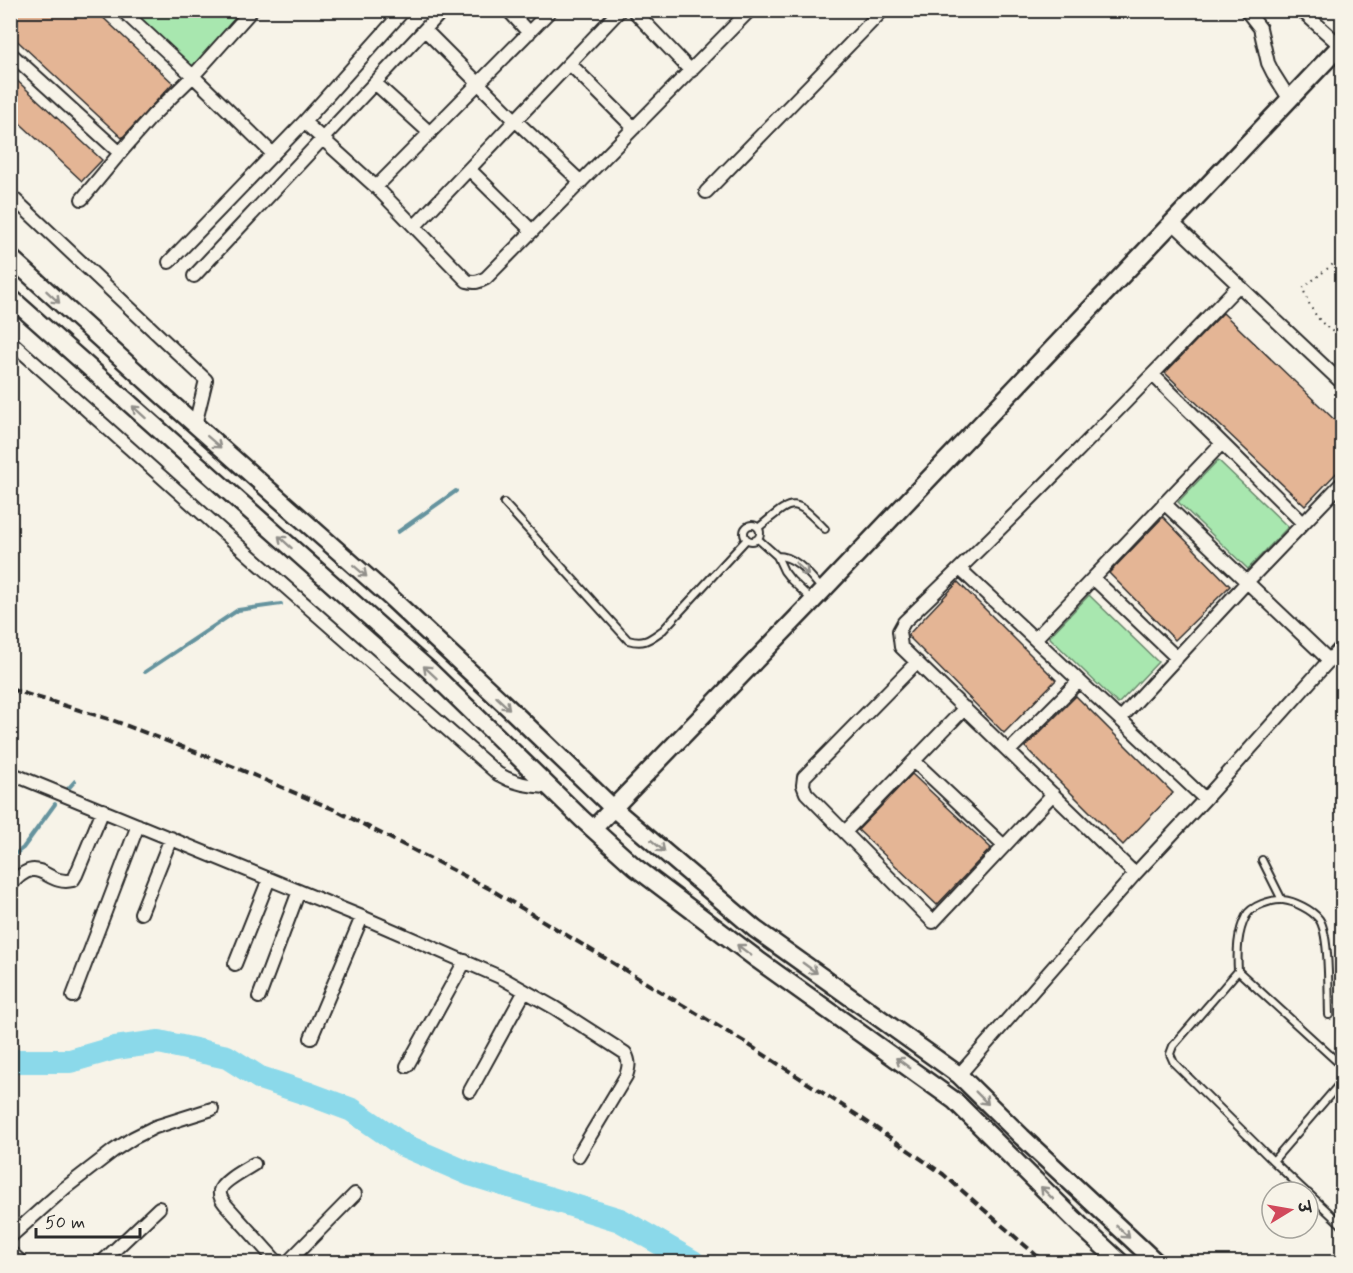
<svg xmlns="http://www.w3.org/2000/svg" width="1353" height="1273" font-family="Mynerve,'Playpen Sans Deva',sans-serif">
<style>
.green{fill:#a8e7af;stroke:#6a896d;stroke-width:1.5}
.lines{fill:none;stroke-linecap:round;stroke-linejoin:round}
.stream{stroke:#65939e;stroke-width:4}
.river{stroke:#8bd9ea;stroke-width:24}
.building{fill:#e4b595;stroke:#2b2b2b;stroke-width:1.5}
.service-casing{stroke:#2b2b2b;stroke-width:10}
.minor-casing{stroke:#2b2b2b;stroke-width:16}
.secondary-casing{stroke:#2b2b2b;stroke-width:21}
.path{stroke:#2b2b2b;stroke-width:2;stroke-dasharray:1.5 4.5;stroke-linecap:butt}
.service{stroke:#f7f3e8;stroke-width:6}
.minor{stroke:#f7f3e8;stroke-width:12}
.secondary{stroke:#f7f3e8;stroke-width:16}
.rail{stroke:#2b2b2b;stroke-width:4;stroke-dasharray:9 4.5;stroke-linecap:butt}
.oneway{stroke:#918f8a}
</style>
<rect width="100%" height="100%" fill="#f7f3e8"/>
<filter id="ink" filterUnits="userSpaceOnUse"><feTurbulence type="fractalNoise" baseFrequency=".0167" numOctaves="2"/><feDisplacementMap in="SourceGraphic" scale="12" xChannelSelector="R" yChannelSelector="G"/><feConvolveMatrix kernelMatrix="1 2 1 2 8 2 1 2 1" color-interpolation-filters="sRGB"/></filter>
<g filter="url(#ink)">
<path class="green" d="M132,11H228L237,19L192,68Z
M1218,460L1288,527L1248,569L1178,502Z
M1089,595L1158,662L1118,704L1049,637Z"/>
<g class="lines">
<path class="stream" d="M398,532L456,491
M145,672L238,610L281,604
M67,790L75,781
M10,858L23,848L55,804"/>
<path class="river" d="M10,1063L17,1061H70L115,1048L159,1042L227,1057L260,1078L309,1094L352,1110L403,1145L470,1174L620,1220L693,1262"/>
</g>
<path class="building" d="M10,10H95L173,83L122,138L10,34Z
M10,74L102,160L82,181L10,114Z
M1223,313L1342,427V467L1305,506L1165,373Z
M1163,517L1230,586L1175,640L1109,573Z
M958,582L1056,680L1004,733L908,636V635Z
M1076,696L1173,793L1123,845L1025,747Z
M912,774L991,848L937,905L858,830Z"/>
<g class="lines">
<defs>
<path id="service" d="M504,503L628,640C645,645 650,639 663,630L746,540
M744 533a8 8 0 1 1 16 0a8 8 0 1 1-16 0Z
M758,528C793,500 792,495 825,529
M758,539L777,556L784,571L791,580L812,600
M777,556C797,556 810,576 823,590
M1262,860L1282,900
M1238,971L1173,1046L1170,1054L1174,1063L1273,1161L1306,1192
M1329,1015C1328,995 1330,934 1319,919C1312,910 1294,901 1283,900C1272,899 1251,906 1246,916C1237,933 1237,952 1238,971L1342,1066
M1273,1161L1342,1081
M1308,1193L1342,1225"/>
<path id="minor" d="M122,10L193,76L273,154
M508,10L529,33
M633,10L691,71
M1246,10L1260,28L1268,63L1273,73L1290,100
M1301,10L1342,47
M425,30L515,120L581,182
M10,53L120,153
M570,64L634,128
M375,83L430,133
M304,122L376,187L467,281C475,283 479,282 486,278L750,10
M469,169L532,231
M376,187L551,10
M706,192L883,10
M10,195L206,380L195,425
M82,199L120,153L153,115L193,76L252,10
M1172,222L1342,383
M415,226L620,10
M169,262L304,122L404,10
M194,276L443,10
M10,341L240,547L498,774C515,784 530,786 549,787
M1153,375L1303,523
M1164,503L1330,661
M960,569L1205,799
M1093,578L1177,658
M1035,639L1222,443
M917,662L804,777L803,785L806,793L933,922L1053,794
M1120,719L1247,582L1342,483
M1009,751L1079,681
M914,761L1004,846
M10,773L362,917L500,977L555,1008L625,1053C630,1062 629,1067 626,1076L578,1156
M845,832L965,708
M1135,874L901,647L899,631L904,622C1019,513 1129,399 1239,285
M10,886C40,850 45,887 73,880L76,875L103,810
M141,913L171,838
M235,964L269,879
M73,996L138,825
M259,997L299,891
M311,1038L362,917
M407,1066L465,961
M959,1075L1135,874L1205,799L1342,646
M470,1091L525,991
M254,1164C246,1169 221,1182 220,1191C219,1196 222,1200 225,1204L277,1262
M10,1237L65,1188L113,1151L133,1138L155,1127L212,1109
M10,1252L21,1262
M102,1262L159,1208
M288,1262L355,1194"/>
<path id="secondary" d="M10,257L165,398L390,597L514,713L613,808L755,929L959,1075L1022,1137L1156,1262
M10,297L430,671L582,819L635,867L758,960L955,1101L1081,1226L1120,1262
M593,829L808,606L1342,44"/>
</defs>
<use href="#service" class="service-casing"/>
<use href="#minor" class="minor-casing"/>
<use href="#secondary" class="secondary-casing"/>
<path class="path" d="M1342,153L1338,157L1342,162
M1342,257L1303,288C1309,308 1322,329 1342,336"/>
<use href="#service" class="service"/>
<use href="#minor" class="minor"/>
<use href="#secondary" class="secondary"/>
<path class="rail" d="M10,689L112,720L227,764L333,809L490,889L746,1043L860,1117L943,1174L1044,1262"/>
</g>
<defs><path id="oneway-shaft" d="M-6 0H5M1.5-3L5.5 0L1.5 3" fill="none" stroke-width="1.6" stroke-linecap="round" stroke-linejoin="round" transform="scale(1.5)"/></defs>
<g class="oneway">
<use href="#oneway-shaft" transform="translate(53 297) rotate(43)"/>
<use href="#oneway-shaft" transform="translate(139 412) rotate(-138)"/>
<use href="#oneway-shaft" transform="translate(214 442) rotate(41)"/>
<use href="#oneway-shaft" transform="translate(285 542) rotate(-138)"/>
<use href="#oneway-shaft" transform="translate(802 569) rotate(45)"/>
<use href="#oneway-shaft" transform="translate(360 571) rotate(41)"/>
<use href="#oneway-shaft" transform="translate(430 672) rotate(-137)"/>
<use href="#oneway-shaft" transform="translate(503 703) rotate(43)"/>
<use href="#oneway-shaft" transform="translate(658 846) rotate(41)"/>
<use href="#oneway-shaft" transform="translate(744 950) rotate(-143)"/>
<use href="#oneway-shaft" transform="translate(810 968) rotate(36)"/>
<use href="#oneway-shaft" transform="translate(903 1063) rotate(-144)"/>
<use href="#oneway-shaft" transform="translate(982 1098) rotate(45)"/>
<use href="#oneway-shaft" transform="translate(1047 1193) rotate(-135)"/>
<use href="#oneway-shaft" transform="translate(1123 1232) rotate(43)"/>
</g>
</g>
<rect width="1353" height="1273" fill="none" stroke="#f7f3e8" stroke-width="36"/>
<rect x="18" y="18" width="1317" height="1237" fill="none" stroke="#2b2b2b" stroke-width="2" filter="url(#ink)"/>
<g transform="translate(1290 1210) rotate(79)"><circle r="28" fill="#f7f3e8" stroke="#a5a39c" stroke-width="1.5"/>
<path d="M0-4.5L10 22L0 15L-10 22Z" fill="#d1495b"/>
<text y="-9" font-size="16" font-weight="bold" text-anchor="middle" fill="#2b2b2b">उ</text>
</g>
<path d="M36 1228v9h104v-9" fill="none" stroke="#2b2b2b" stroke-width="3"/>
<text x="45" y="1228" font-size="18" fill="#2b2b2b" stroke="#f7f3e8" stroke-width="4.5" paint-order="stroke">50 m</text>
</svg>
